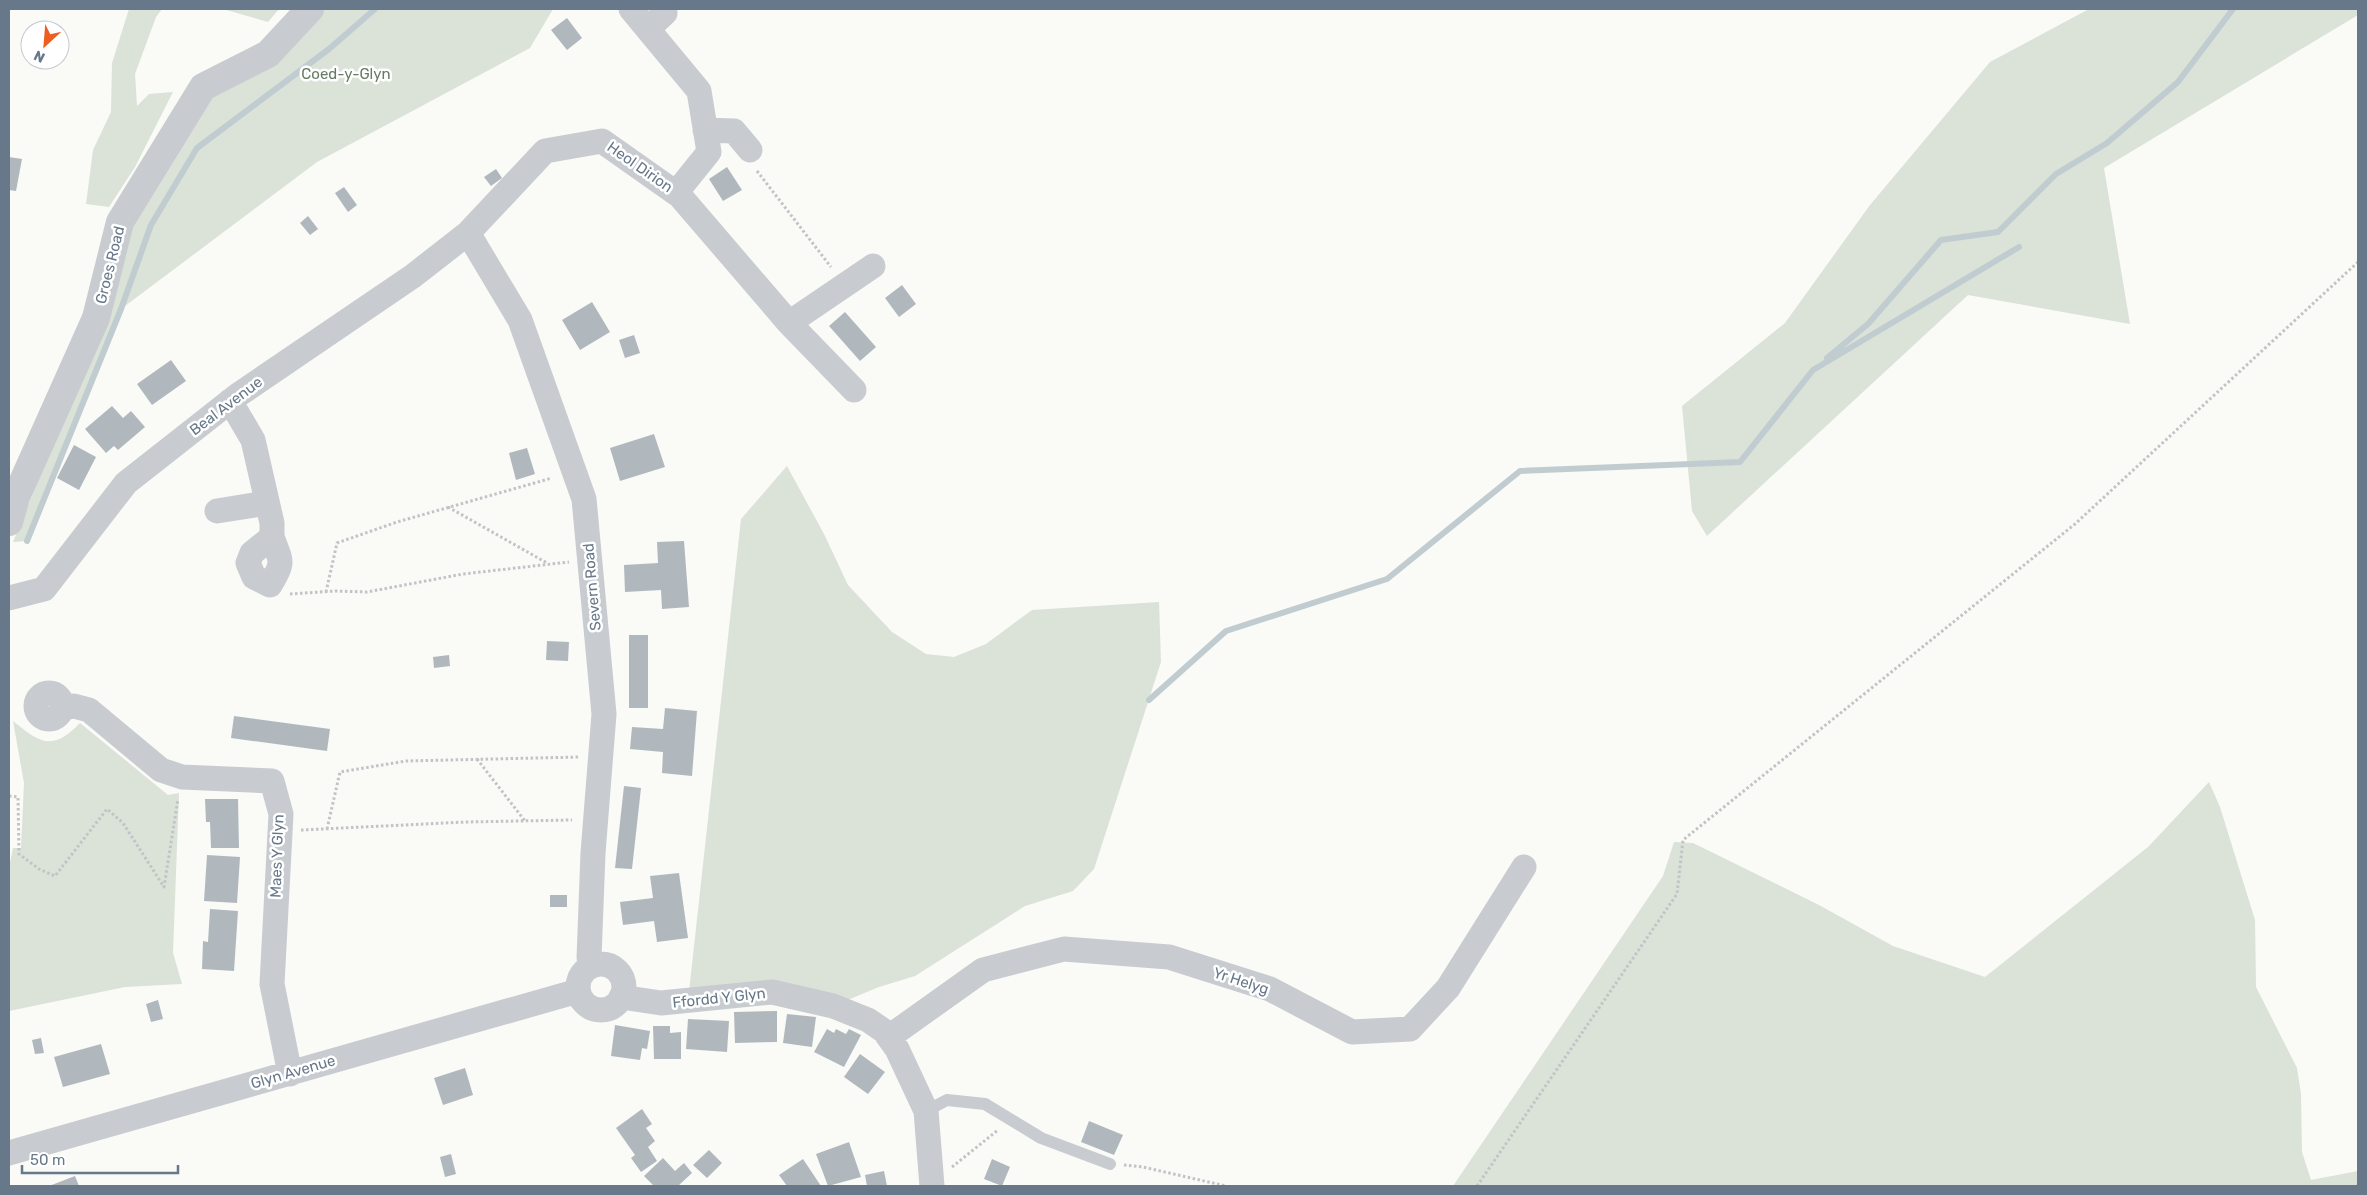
<svg xmlns="http://www.w3.org/2000/svg" width="2367" height="1195" font-family="Rubik,sans-serif">
<style>
.green{fill:#dbe2d8}
.lines{fill:none;stroke-linecap:round;stroke-linejoin:round}
.stream{stroke:#c1ccd1;stroke-width:6}
.building{fill:#b0b8be}
.path{stroke:#c1c4c6;stroke-width:3;stroke-dasharray:2.5 2.5;stroke-linecap:butt}
.service{stroke:#c8cbcf;stroke-width:12}
.minor{stroke:#c8cbcf;stroke-width:25}
.tertiary{stroke:#c8cbcf;stroke-width:28}
.labels{text-anchor:middle;stroke-width:5;stroke-linejoin:round;paint-order:stroke}
.park-label{font-size:15px;fill:#667b62;stroke:#fff}
.street-label{font-size:15px;fill:#67788a;stroke:#fff}
</style>
<rect width="100%" height="100%" fill="#fafaf7"/>
<path class="green" d="M129,9H162L156,17L135,74L137,106L149,94L173,92L135,167L109,207L86,204L93,150L111,112L112,63Z
M223,9H279L268,22Z
M320,9H553L530,48L317,162L121,309L27,541L13,542L103,322L130,222L207,97Z
M2089,9H2358V15L2104,168L2130,324L1968,295L1707,536L1692,511L1682,406L1785,323L1870,205L1990,62Z
M787,466L824,534L848,585L892,632L926,654L954,657L986,644L1032,610L1159,602L1161,662L1094,869L1073,891L1025,906L915,976L879,987L833,1006L688,1001L741,519Z
M13,721C40,743 52,752 80,723L168,795L179,793L173,953L182,984L125,987L9,1011V867L13,848H21L24,783Z
M2209,782L2220,807L2255,920L2256,987L2297,1068L2301,1094L2302,1152L2311,1180L2358,1171V1186H1453L1663,876L1674,842L1693,843L1819,905L1893,946L1985,977L2148,847Z"/>
<g class="lines">
<path class="stream" d="M1827,358L1868,324L1941,240L1998,232L2056,174L2107,143L2178,82L2233,9
M27,541L121,309L151,225L197,148L329,49L375,9
M1149,700L1226,631L1387,579L1520,471L1740,462L1813,370L2019,247"/>
</g>
<path class="building" d="M567,18L582,38L567,50L551,30Z
M9,157L22,159L16,191L9,190Z
M727,167L742,190L723,201L709,179Z
M496,169L502,178L491,186L484,177Z
M344,187L357,205L348,212L335,193Z
M308,216L318,229L310,235L300,223Z
M902,285L916,304L899,317L885,298Z
M592,302L610,332L580,350L562,320Z
M845,312L876,347L860,361L829,326Z
M634,335L640,353L625,358L619,340Z
M171,360L186,381L152,405L137,384Z
M112,406L123,418L131,411L145,427L118,450L114,446L106,453L85,429Z
M654,434L665,467L620,481L610,448Z
M74,445L96,457L79,490L57,478Z
M527,448L535,474L516,480L509,453Z
M684,541L689,607L662,609L661,590L625,592L624,565L658,563L657,542Z
M629,635H648V708H629Z
M547,641L569,642L568,661L546,660Z
M449,655L450,666L434,668L433,657Z
M665,708L697,711L692,776L662,773L663,752L630,749L632,727L663,729Z
M234,716L330,729L327,751L231,738Z
M624,786L641,788L632,869L615,868Z
M205,799H238L239,848H211L210,822H206Z
M207,855L240,857L237,903L204,901Z
M679,873L688,938L657,942L654,921L623,925L620,902L653,898L650,876Z
M550,895H567V907H550Z
M210,909L238,911L234,971L202,969L203,941L208,942Z
M158,1000L163,1019L151,1022L146,1004Z
M777,1011V1042L735,1043L734,1012Z
M787,1014L816,1017L812,1047L783,1043Z
M688,1019L729,1021L727,1052L686,1049Z
M615,1025L650,1031L647,1049L642,1048L640,1060L611,1056Z
M653,1026H670V1033L681,1032V1059H654Z
M827,1029L834,1033L836,1029L846,1034L849,1029L861,1035L844,1067L814,1052Z
M41,1038L44,1053L35,1054L32,1040Z
M101,1044L110,1074L63,1087L54,1057Z
M860,1054L885,1072L868,1094L844,1077Z
M465,1068L473,1095L443,1105L434,1078Z
M642,1109L652,1124L646,1128L655,1141L648,1147L657,1161L641,1172L631,1158L635,1155L616,1128Z
M1089,1121L1123,1135L1114,1155L1081,1142Z
M849,1142L861,1177L828,1186L816,1154Z
M709,1150L722,1163L707,1178L693,1165Z
M451,1154L456,1174L445,1177L440,1157Z
M663,1158L675,1171L684,1163L692,1173L678,1186H654L644,1176Z
M803,1159L821,1186H787L779,1175Z
M992,1159L1010,1167L1002,1186L984,1179Z
M884,1171L887,1186H867L865,1175Z
M75,1176L79,1186H49Z"/>
<g class="lines">
<path class="path" d="M757,171L831,267
M448,507L547,563
M326,592L337,543L397,522L552,478
M290,594L335,591L367,592L463,574L569,562
M477,759L525,821
M9,796L18,797L19,854L39,869L55,876L107,809L123,823L164,887L178,799
M327,829L340,772L406,761L580,757
M301,830L466,822L572,820
M1124,1165L1143,1167L1226,1186
M952,1167L998,1130
M1477,1186L1677,894L1683,840L2075,524L2358,262
M2356,1186H2358"/>
<path class="service" d="M926,1111L947,1100L985,1104L1041,1138L1110,1164"/>
<path class="minor" d="M631,9L699,91L709,152L676,193
M648,29L665,13
M705,130L734,131L750,150
M468,233L520,320L584,499L604,714L593,853L589,958L594,965
M789,323L873,266
M230,401L253,440L272,523V537
M217,511L267,503
M272,537C281,562 285,561 270,585L254,577L248,563L252,553Z
M9,598L44,589L126,483L238,395L413,276L468,233L545,151L602,141L680,196L789,323L854,390
M36 706a13 13 0 1 1 26 0a13 13 0 1 1-26 0Z
M63,708L74,706L89,710L161,770L182,777L272,781L281,814L272,984L290,1074
M578 987a23 23 0 1 1 46 0a23 23 0 1 1-46 0Z
M621,997L661,1003L772,992L833,1006L868,1020L884,1031L897,1049L926,1111L932,1186
M889,1037L983,970L1064,949L1169,957L1270,989L1352,1032L1410,1029L1448,988L1524,867
M9,1153L578,991"/>
<path class="tertiary" d="M9,522L16,497L96,318L120,222L203,87L268,54L310,9"/>
</g>
<g class="labels">
<g class="park-label">
<text x="346" y="79">Coed-y-Glyn</text>
</g>
<g class="street-label">
<text transform="translate(640 167) rotate(35)" y="5">Heol Dirion</text>
<text transform="translate(110 265) rotate(-76)" y="5">Groes Road</text>
<text transform="translate(226 406) rotate(-37)" y="5">Beal Avenue</text>
<text transform="translate(592 587) rotate(-95)" y="5">Severn Road</text>
<text transform="translate(277 856) rotate(-88)" y="5">Maes Y Glyn</text>
<text transform="translate(1241 981) rotate(18)" y="5">Yr Helyg</text>
<text transform="translate(719 998) rotate(-6)" y="5">Ffordd Y Glyn</text>
<text transform="translate(293 1072) rotate(-16)" y="5">Glyn Avenue</text>
</g>
</g>
<rect width="2367" height="1195" fill="none" stroke="#67788a" stroke-width="20"/>
<g transform="translate(45 45) rotate(206)"><circle r="24" fill="#ffffff" stroke="#c2c9d0"/>
<path d="M0-4L9 19L0 12L-9 19Z" fill="#ee5e23"/>
<text y="-8" font-size="14" font-weight="bold" text-anchor="middle" fill="#67788a">N</text>
</g>
<path d="M22 1165v8h156v-8" fill="none" stroke="#67788a" stroke-width="2.5"/>
<text x="30" y="1165" font-size="15" fill="#67788a" stroke="#ffffff" stroke-width="4" paint-order="stroke">50 m</text>
</svg>
